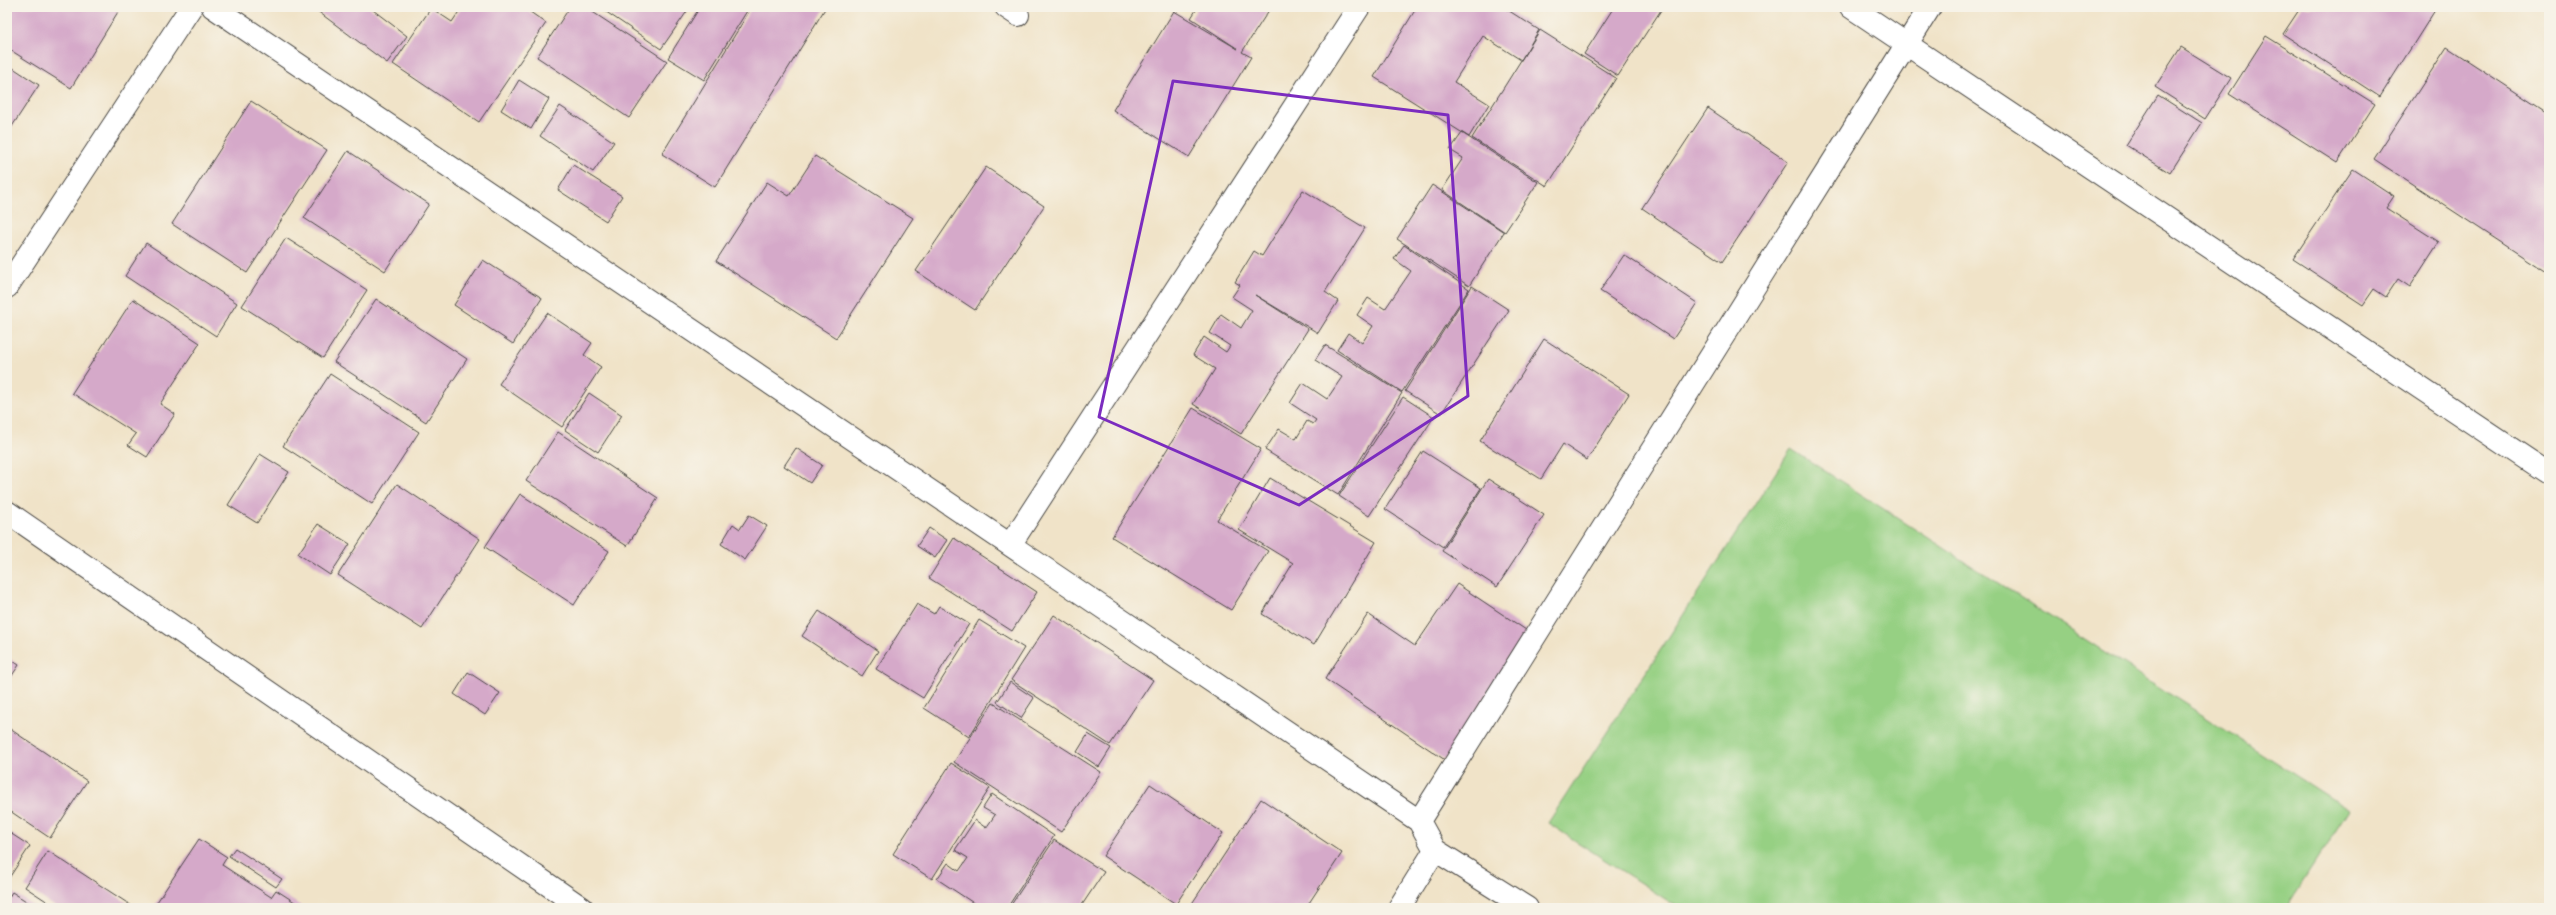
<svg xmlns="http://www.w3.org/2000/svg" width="2556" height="915" font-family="'IM FELL French Canon',serif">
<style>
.green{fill:#96d083;stroke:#607e57}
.building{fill:#d5a9c9}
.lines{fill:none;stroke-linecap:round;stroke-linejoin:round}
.minor-casing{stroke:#494743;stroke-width:24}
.minor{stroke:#fff;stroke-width:22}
.marked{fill:none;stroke:#7b2cbf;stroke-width:3;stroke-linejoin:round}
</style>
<rect width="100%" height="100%" fill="#f7f3e8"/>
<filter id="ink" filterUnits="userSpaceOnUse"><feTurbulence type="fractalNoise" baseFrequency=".025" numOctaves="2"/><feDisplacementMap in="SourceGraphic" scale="8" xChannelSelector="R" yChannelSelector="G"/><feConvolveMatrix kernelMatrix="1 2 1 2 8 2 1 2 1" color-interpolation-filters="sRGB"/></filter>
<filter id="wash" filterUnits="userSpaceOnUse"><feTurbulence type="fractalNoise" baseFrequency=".012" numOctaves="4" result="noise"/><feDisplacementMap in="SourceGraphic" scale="16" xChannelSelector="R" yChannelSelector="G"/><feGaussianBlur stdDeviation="0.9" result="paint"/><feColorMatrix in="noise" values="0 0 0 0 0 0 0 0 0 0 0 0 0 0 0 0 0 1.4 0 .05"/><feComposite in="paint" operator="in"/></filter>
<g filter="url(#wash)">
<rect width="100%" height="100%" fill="#f0e3c8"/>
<path class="green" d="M1791,449L2349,810L2286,908H1679L1548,823Z"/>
<g id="blocks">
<path class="building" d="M7,7H121L71,88L7,48Z
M312,7H369L407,36L387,63Z
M462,7H523L546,23L479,122L393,64L431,8L452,22Z
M570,7H585L667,61L629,118L537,57Z
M599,7H690L661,49Z
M700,7H741L747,11L704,80L668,58Z
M752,7H826L715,187L662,154Z
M1198,7H1271L1242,52L1251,57L1189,157L1113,110L1174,11L1238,49L1191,18Z
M1417,7H1503L1539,30L1521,60L1483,36L1454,82L1489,104L1469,137L1374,77Z
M1614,7H1663L1618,76L1584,54Z
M2301,7H2437L2380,97L2283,34Z
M1540,30L1616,78L1547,186L1472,138Z
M2266,36L2375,104L2337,163L2229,94Z
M2181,47L2231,78L2205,119L2155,87Z
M2447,47L2549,114V274L2374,159Z
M7,64L39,85L9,131L7,129Z
M519,80L549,99L531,129L501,110Z
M2158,95L2202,123L2170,173L2126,145Z
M251,101L327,150L247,273L172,224Z
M560,106L614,142L593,172L540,136Z
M1708,108L1788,162L1722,262L1642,208Z
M1462,133L1538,182L1505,232L1442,190L1463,158L1450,150Z
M348,151L429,204L385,271L304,218Z
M815,156L913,218L836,338L716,261L767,182L789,196Z
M573,165L622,196L606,221L558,190Z
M986,167L1044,206L975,310L916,271Z
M2353,169L2394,196L2386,208L2439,242L2410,287L2398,279L2386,297L2374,289L2363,305L2293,259Z
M1432,185L1504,232L1469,286L1397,239Z
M1303,190L1365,228L1325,292L1338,301L1318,333L1255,295L1308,329L1241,434L1193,404L1215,369L1193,355L1204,337L1226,352L1230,346L1210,333L1221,314L1241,328L1252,310L1232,297L1240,285L1235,282L1254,251L1262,256Z
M286,238L367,290L323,358L242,306Z
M146,243L237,303L216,336L125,276Z
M1404,245L1469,289L1402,392L1337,350L1348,333L1362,343L1373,326L1357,315L1368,298L1385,309L1411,271L1394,259Z
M1624,255L1697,303L1673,339L1600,291Z
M483,260L542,298L513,344L454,305Z
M1472,286L1509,310L1441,414L1405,391Z
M133,299L200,343L160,404L175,414L147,457L128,445L136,434L72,393Z
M376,299L467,359L426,422L334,362Z
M547,313L592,343L584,355L601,367L562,427L499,384Z
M1544,339L1629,394L1587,460L1563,444L1541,479L1480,441Z
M1325,345L1402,393L1338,495L1265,450L1279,429L1296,439L1307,421L1313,424L1316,420L1290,403L1303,383L1327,399L1342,377L1315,360Z
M330,374L419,432L372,504L283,446Z
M589,393L622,415L598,452L565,430Z
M1403,397L1434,417L1369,516L1339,496Z
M1193,408L1261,449L1217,520L1268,551L1231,610L1112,537Z
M558,432L658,498L627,546L526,481Z
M796,448L822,465L810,483L784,466Z
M1423,451L1481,488L1443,547L1385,509Z
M260,454L289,472L257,523L228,505Z
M1270,478L1376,542L1314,645L1262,614L1293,563L1239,530Z
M1488,479L1544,515L1497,587L1442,551Z
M397,484L480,539L422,629L338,575Z
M520,494L609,551L574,605L485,547Z
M749,515L767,526L745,560L721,544L733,524L740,529Z
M318,524L350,544L330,575L298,554Z
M929,528L947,540L935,558L917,546Z
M954,538L1037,592L1012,631L929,578Z
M1457,584L1529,632L1445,760L1325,679L1368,614L1415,646Z
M917,604L934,614L939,606L969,624L923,698L876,669Z
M819,611L878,651L862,676L802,636Z
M1054,615L1153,680L1110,745L1011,680Z
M979,620L1024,648L969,737L924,708Z
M7,657L19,665L7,683Z
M468,672L500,693L485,715L454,694Z
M1010,682L1034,698L1021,718L997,702Z
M993,703L1101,772L1061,832L954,762Z
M7,727L87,781L50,838L7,809Z
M1088,734L1111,748L1099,767L1077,752Z
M951,763L990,788L932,879L893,854Z
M1150,784L1223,833L1176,904L1103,856Z
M992,794L1054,836L1007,908H981L937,879L948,863L959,871L968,858L955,850L975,820L986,828L995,815L983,808Z
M1261,799L1342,853L1309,903L1317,908H1189Z
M7,831L30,846L7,881Z
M199,839L227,857L222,865L271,897L276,890L304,908H153Z
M1054,840L1104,872L1080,908H1009Z
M235,848L282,879L276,887L229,856Z
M48,851L135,908H57L25,887Z
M12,892L37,908H7V900Z"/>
</g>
</g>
<g filter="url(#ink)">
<use href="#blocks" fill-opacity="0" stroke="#494743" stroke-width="1"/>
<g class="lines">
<defs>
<path id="minor" d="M213,7L1419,821
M1006,7L1018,15
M1851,7L2549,474
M7,287L191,7
M7,512L582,908
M1010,545L1359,7
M1435,850L1527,908
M1399,908L1435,850L1419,821L1930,7"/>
</defs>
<use href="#minor" class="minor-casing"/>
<use href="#minor" class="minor"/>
</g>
</g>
<path class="marked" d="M1173,81L1448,115L1468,396L1299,505L1099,417Z"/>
<rect width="2556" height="915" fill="none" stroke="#f7f3e8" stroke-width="24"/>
</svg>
